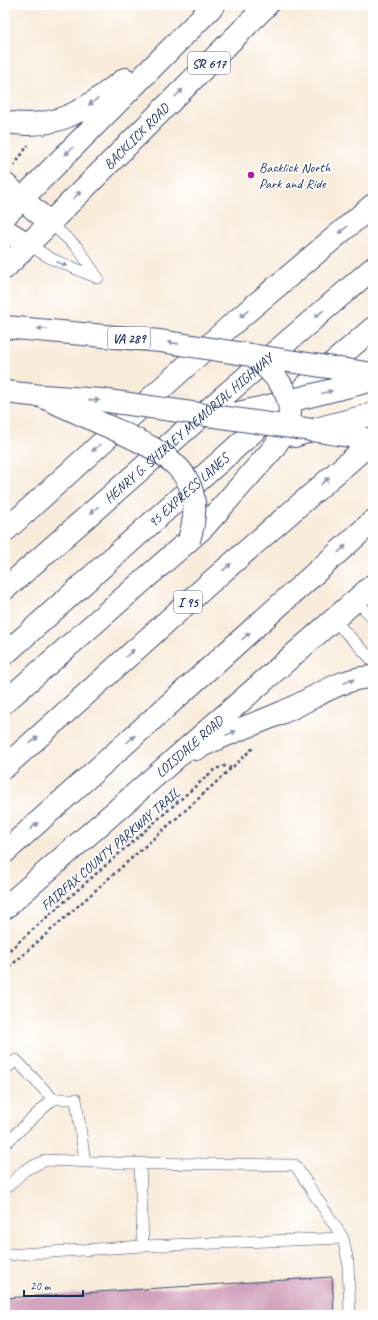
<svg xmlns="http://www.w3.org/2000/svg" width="378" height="1320" font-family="Caveat,sans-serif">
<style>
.building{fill:#d3a2bc}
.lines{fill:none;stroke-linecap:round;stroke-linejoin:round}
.lane-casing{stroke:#3c4b71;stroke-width:12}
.secondary-casing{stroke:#3c4b71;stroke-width:24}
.primary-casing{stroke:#3c4b71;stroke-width:24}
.highway-casing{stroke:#3c4b71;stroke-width:24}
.path{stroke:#3c4b71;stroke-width:2.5;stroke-dasharray:3 3;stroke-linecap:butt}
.lane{stroke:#fff;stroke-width:11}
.secondary{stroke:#fff;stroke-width:22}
.primary{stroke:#fff;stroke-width:22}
.highway{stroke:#fff;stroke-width:22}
.primary-bridge-casing{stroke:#3c4b71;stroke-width:24;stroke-linecap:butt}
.highway-bridge-casing{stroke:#3c4b71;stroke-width:24;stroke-linecap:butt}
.primary-bridge{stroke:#fff;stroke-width:22}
.highway-bridge{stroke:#fff;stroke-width:22}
.oneway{fill:#8d97ae}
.poi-dot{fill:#b5179e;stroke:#fff;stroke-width:1.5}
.labels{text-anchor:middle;stroke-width:3.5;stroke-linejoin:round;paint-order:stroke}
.shield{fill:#fff;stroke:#5f6d8e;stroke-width:1}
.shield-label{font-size:13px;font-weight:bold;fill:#1b2f5e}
.street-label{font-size:14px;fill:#1b2f5e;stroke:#fff}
.poi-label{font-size:14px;fill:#1b2f5e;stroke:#fff;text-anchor:start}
</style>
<rect width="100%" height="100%" fill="#fff"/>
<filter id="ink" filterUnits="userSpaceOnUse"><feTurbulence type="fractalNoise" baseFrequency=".025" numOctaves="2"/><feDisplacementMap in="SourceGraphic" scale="8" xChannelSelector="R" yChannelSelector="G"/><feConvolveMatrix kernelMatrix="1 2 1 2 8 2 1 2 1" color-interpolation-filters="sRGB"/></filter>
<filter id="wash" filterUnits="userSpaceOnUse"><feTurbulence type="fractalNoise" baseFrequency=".012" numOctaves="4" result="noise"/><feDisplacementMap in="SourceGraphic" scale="16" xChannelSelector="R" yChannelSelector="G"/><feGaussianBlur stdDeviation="0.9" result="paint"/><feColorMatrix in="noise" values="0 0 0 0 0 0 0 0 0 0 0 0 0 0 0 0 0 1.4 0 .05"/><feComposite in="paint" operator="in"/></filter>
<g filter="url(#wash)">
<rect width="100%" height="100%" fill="#f8ebda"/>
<g id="blocks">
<path class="building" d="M332,1277L334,1315H5V1298Z"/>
</g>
</g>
<g filter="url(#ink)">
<use href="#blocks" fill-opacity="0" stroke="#3c4b71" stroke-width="1"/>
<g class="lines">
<defs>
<path id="lane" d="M50,223L77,247L98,278
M29,245L52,259L98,278
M356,600L373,618
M333,619L373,661
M5,1070L16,1060L53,1099
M5,1144L53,1099H76L85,1162
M140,1163L143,1246
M5,1189L25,1170L46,1160L120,1163L295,1165L343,1238L348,1262L350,1315
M5,1255L143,1246L343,1238"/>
<g id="secondary">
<path d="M196,749C224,734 254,725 283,712C312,700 341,677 373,677"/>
<path id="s1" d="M5,908L373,585"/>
</g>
<g id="primary">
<path d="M5,122C59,131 85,109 125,79"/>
<path d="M5,184L50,223"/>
<path d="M5,216L214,5"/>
<path d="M5,230L29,245"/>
<path id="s2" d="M5,268L267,5"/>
<path d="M5,392L41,396"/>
<path d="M312,430L373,440"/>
</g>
<g id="highway">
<path d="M225,416L286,402"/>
<path d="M295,436L312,430L373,414"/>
<path d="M5,531L229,327L373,205"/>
<path id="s3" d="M5,589L224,396L373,268"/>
<path id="s4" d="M5,654L253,432L373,328"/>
<path d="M5,702L204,527L273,449L288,426"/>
<path d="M5,767L213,580L373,441"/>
<path d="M5,852L373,521"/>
</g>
</defs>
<use href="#lane" class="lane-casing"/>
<use href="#secondary" class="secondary-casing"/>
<use href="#primary" class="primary-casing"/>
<use href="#highway" class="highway-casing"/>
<path class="path" d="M14,166L28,145
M5,954L215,769L224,766L231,768
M5,971L198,799L253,748"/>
<use href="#lane" class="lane"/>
<use href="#secondary" class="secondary"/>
<use href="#primary" class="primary"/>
<use href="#highway" class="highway"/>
<defs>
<path id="primary-bridge" d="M5,327L160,341L373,374
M43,396L101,400L312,430"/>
<path id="highway-bridge" d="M253,355C274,374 297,395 288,426
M41,396C65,407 89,418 114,429C166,453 210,473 189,540
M289,401L373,380"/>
</defs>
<use href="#primary-bridge" class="primary-bridge-casing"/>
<use href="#highway-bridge" class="highway-bridge-casing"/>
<use href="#primary-bridge" class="primary-bridge"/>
<use href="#highway-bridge" class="highway-bridge"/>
</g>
<defs><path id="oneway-solid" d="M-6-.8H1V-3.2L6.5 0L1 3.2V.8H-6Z"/></defs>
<g class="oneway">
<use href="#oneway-solid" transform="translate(179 93) rotate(-45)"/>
<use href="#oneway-solid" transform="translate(93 102) rotate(144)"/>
<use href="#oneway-solid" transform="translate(69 151) rotate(134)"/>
<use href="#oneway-solid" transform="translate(77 195) rotate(-45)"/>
<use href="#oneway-solid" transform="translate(343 230) rotate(140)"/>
<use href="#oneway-solid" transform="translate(62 264) rotate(22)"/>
<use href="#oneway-solid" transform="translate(244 314) rotate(140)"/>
<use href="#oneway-solid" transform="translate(319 314) rotate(139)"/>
<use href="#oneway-solid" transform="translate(43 329) rotate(-175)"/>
<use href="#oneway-solid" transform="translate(173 343) rotate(-172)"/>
<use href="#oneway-solid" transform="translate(327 392) rotate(-14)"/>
<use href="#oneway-solid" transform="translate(94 400) rotate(4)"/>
<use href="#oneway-solid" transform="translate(96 448) rotate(138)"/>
<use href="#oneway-solid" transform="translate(325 481) rotate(-41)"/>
<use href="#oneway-solid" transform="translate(94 510) rotate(139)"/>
<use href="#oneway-solid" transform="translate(342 549) rotate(-43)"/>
<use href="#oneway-solid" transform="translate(227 567) rotate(-41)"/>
<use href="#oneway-solid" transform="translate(246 636) rotate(-41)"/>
<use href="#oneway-solid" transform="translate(130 653) rotate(-42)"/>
<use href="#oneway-solid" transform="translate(349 681) rotate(-21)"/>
<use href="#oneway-solid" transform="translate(231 733) rotate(-22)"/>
<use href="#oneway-solid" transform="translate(131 739) rotate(-42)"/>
<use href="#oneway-solid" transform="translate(34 740) rotate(-42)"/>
<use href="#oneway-solid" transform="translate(34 826) rotate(-42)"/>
</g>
</g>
<circle class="poi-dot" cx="251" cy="175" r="4"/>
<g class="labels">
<g class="shield">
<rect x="188" y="52" width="42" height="22" rx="3"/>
<rect x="108" y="327" width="42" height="22" rx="3"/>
<rect x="174" y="591" width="28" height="22" rx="3"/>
</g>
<g class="shield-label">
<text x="209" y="68">SR 617</text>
<text x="129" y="343">VA 289</text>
<text x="188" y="607">I 95</text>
</g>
<g class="street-label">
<text dy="5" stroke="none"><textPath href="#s2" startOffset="186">BACKLICK ROAD</textPath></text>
<text dy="5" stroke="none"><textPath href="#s3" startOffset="244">HENRY G. SHIRLEY MEMORIAL HIGHWAY</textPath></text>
<text dy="5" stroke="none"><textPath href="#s4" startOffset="246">95 EXPRESS LANES</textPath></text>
<text dy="5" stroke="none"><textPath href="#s1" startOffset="245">LOISDALE ROAD</textPath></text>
<text transform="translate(110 849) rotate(-41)" y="5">FAIRFAX COUNTY PARKWAY TRAIL</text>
</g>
<g class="poi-label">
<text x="259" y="172">Backlick North<tspan x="259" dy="16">Park and Ride</tspan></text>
</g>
</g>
<rect width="378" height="1320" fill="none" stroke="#fff" stroke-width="20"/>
<path d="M24 1290v6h59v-6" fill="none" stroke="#1b2f5e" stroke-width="2"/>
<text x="30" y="1290" font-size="12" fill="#1b2f5e" stroke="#ffffff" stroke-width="3" paint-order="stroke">20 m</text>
</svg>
